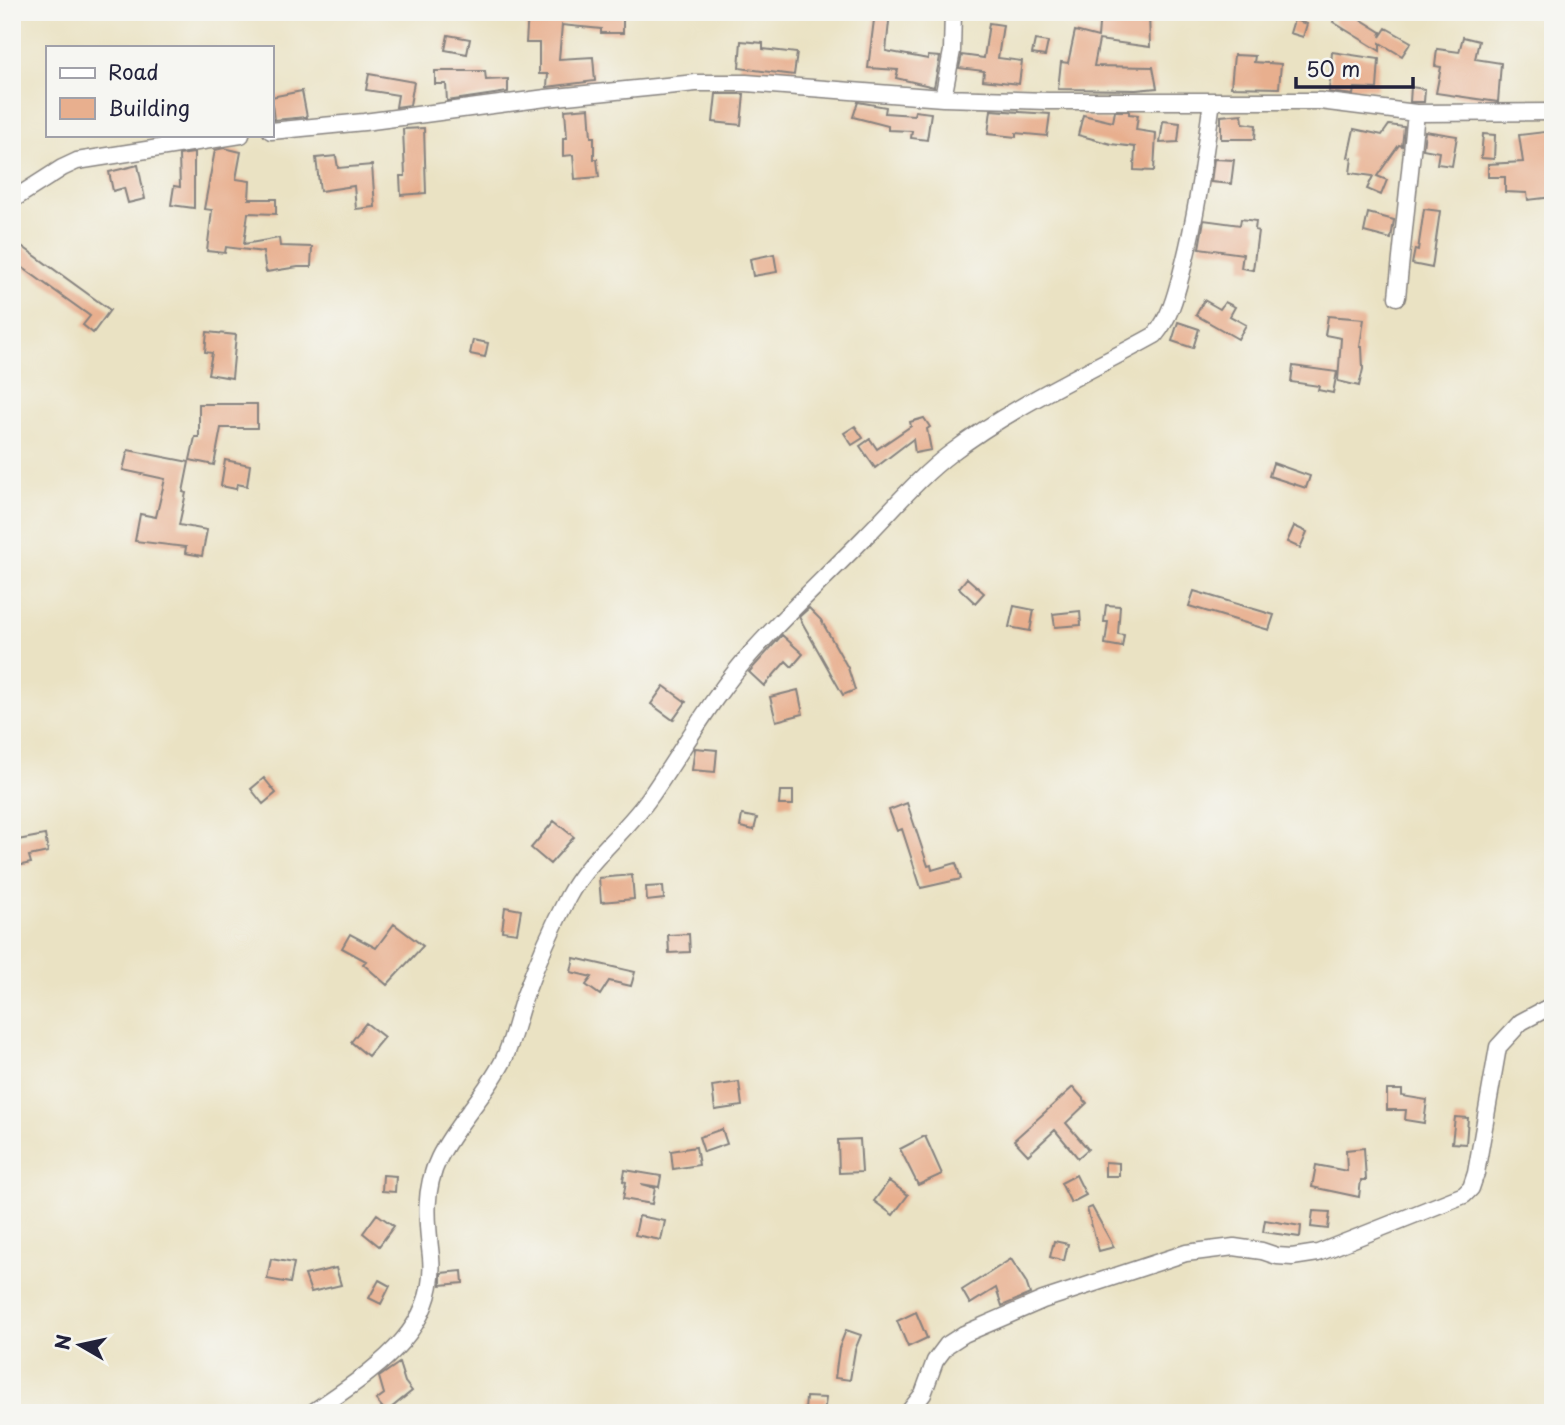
<svg xmlns="http://www.w3.org/2000/svg" width="1565" height="1425" font-family="'Playpen Sans',sans-serif">
<style>
.building{fill:#e8af8e}
.lines{fill:none;stroke-linecap:round;stroke-linejoin:round}
.minor-casing{stroke:#86827f;stroke-width:19}
.minor{stroke:#fff;stroke-width:16}
</style>
<rect width="100%" height="100%" fill="#f6f6f2"/>
<filter id="ink" filterUnits="userSpaceOnUse"><feTurbulence type="fractalNoise" baseFrequency=".0143" numOctaves="2"/><feDisplacementMap in="SourceGraphic" scale="14" xChannelSelector="R" yChannelSelector="G"/><feConvolveMatrix kernelMatrix="1 2 1 2 8 2 1 2 1" color-interpolation-filters="sRGB"/></filter>
<filter id="wash" filterUnits="userSpaceOnUse"><feTurbulence type="fractalNoise" baseFrequency=".00686" numOctaves="4" result="noise"/><feDisplacementMap in="SourceGraphic" scale="28" xChannelSelector="R" yChannelSelector="G"/><feGaussianBlur stdDeviation="1.57" result="paint"/><feColorMatrix in="noise" values="0 0 0 0 0 0 0 0 0 0 0 0 0 0 0 0 0 1.4 0 .05"/><feComposite in="paint" operator="in"/></filter>
<g filter="url(#wash)">
<rect width="100%" height="100%" fill="#eae2c3"/>
<g id="blocks">
<path class="building" d="M528,12H598V15H623V33H601V29L562,25L559,59L593,57L595,81L547,87L548,74H539V43H526Z
M875,12H890L886,51L928,59V56L940,57L934,87L896,78L898,70L868,68Z
M1100,12H1149L1150,47L1099,40L1094,66L1153,67L1157,88L1136,90L1058,89L1061,62L1068,63L1075,31L1098,37Z
M1339,12H1349L1381,32L1380,37L1386,28L1411,42L1402,56L1380,43V51L1333,22Z
M1294,20L1307,24L1303,37L1290,33Z
M989,23L1003,25L998,58L1022,61L1019,84L983,80L984,71L959,68L962,55L984,58Z
M448,35L470,39L467,54L445,50Z
M1463,37L1479,41L1475,59L1501,63L1498,102L1436,93L1441,67L1435,66L1437,49L1459,52Z
M1035,40L1048,42L1045,56L1032,54Z
M741,41L763,43V49L797,53L794,75L739,68Z
M1332,52L1379,59L1377,89L1354,88L1353,95L1329,92Z
M1234,55L1255,56L1254,62L1281,64L1279,88L1231,87Z
M435,71H485L486,80L508,79V92L447,101L446,84H435Z
M369,74L414,82L410,105L396,107L398,95L366,90Z
M1411,87L1425,89L1424,102H1410Z
M302,91L307,117L274,120L271,97Z
M716,94H744L741,125L713,122Z
M858,102L886,107L885,113L914,115L915,111L931,113L927,140L911,138L912,131L888,130V126L853,117Z
M589,108L591,137H594V159H597L599,177L575,179L573,155L563,156V138H567L565,110Z
M991,110L1050,114L1047,136L1016,133V137L988,134Z
M1115,111H1129V114L1138,115L1136,130L1156,133L1154,171L1134,170L1135,147L1111,144L1078,135L1083,115L1113,122Z
M1242,114L1243,123L1256,125L1255,139H1221V116Z
M1163,121L1180,123L1178,142L1160,143Z
M1389,125L1404,127L1402,146L1399,145L1377,176L1387,180L1381,195L1367,189L1373,176L1350,173L1352,158L1348,157L1354,129L1382,135Z
M424,128L426,193L401,195L400,176H405L403,129Z
M1425,131L1457,136L1452,166L1437,164L1439,152L1423,149Z
M1553,131V197L1528,200L1527,193L1505,192V177H1488V164L1523,162L1519,135Z
M1483,134L1495,135L1494,159L1481,158Z
M224,148L241,152L236,179L250,181L249,199H276V214L248,213L244,244L279,238L280,246L312,247L311,267H298L266,272L263,252L226,247L225,253L207,251L212,210L204,209L215,150Z
M194,153V208L171,205L174,186L180,187L179,155Z
M336,156L338,168L372,165L375,207L356,209L354,186L320,191L316,158Z
M1214,159L1234,160L1231,184L1211,182Z
M138,165L145,199L128,203L124,188L113,191L109,172Z
M1424,209L1440,211L1432,268L1412,264L1415,249L1418,250Z
M1368,213L1394,220L1391,239L1364,232Z
M1241,219L1256,221L1255,230L1258,231L1253,270L1241,268L1243,254L1199,248L1204,220L1240,225Z
M12,239L110,310L93,333L83,325L90,316L12,260Z
M774,254L777,272L753,276L750,259Z
M1204,300L1220,309L1225,302L1235,307L1230,316L1246,325L1238,339L1196,315Z
M1328,316L1364,319L1360,347H1362L1363,369L1359,386L1338,381L1341,338L1325,335Z
M1178,322L1199,329L1193,348L1172,341Z
M207,332L236,335L232,378L208,374L212,353L205,352Z
M473,340L488,343L485,357L470,354Z
M1293,366L1337,372L1333,393L1318,390L1319,386L1291,382Z
M199,404H257V428H221L214,465L190,460L195,437H199Z
M924,418L930,427L927,429L931,450L915,453L913,439L875,468L860,446L870,439L877,449L911,426L910,422Z
M855,426L863,438L852,445L844,433Z
M128,450L189,462L183,492L186,493L179,525L207,530L202,556L185,553L186,547L135,541L140,514L156,517L165,479L123,470Z
M225,460L250,465L247,486L237,484L236,489L221,486Z
M1273,463L1310,476L1306,488L1269,476Z
M1294,526L1307,532L1300,548L1287,542Z
M967,578L984,593L975,603L959,588Z
M1194,591L1274,615L1269,630L1189,606Z
M1106,605L1120,606L1118,634L1124,635L1122,647L1105,644L1108,622H1104Z
M1014,606L1034,610L1030,631L1009,627Z
M809,608L821,620L848,668L855,690L843,695L799,617Z
M1080,611L1081,625L1055,627L1053,614Z
M782,635L803,654L792,667L786,661L764,686L749,672Z
M664,686L686,702L673,720L651,704Z
M798,690L803,714L776,721L770,697Z
M695,748L717,750L715,772L692,770Z
M264,778L276,793L263,804L251,789Z
M780,791H793V805H779Z
M907,803L928,866L931,865L932,870L956,863L961,879L921,888L902,829L897,831L889,810Z
M742,815L757,818L754,830L740,827Z
M554,821L574,837L550,864L531,848Z
M45,835L48,852L29,856L31,863L17,866L12,841Z
M632,875L634,899L601,902L599,878Z
M663,886L664,899L647,901L646,887Z
M505,907L521,910L517,933L502,931Z
M394,924L423,946L387,985L363,964L366,961L342,948L350,934L376,948Z
M689,934L690,952L669,953L668,935Z
M574,958L635,972L631,986L609,981L600,995L586,985L592,977L571,972Z
M366,1023L384,1037L368,1056L351,1042Z
M739,1082L742,1106L715,1110L712,1086Z
M1073,1087L1087,1103L1066,1123L1088,1149L1078,1158L1055,1130L1028,1155L1014,1140Z
M1387,1090H1402V1096L1427,1100L1424,1123L1405,1120L1406,1110H1387Z
M1455,1117L1468,1118L1466,1144L1452,1143Z
M722,1129L727,1144L704,1152L699,1137Z
M925,1136L942,1174L918,1185L900,1149Z
M860,1139L862,1172L839,1173L838,1140Z
M696,1147L699,1165L673,1169L671,1151Z
M1364,1148L1366,1180H1361L1359,1197L1312,1187L1316,1165L1347,1171L1346,1150Z
M1105,1162L1119,1163V1176H1105Z
M625,1170L661,1176L659,1187L641,1184L655,1188L652,1204L623,1199L626,1182L623,1181Z
M383,1175L396,1176L395,1192L382,1191Z
M1076,1175L1086,1195L1071,1203L1061,1183Z
M889,1181L908,1195L893,1215L874,1201Z
M1092,1207L1114,1247L1099,1251L1087,1209Z
M1313,1211L1330,1212L1328,1229L1311,1227Z
M377,1214L394,1226L379,1246L363,1233Z
M639,1216L665,1221L661,1240L635,1235Z
M1265,1220L1301,1226L1300,1237L1263,1232Z
M1054,1241L1068,1244L1064,1261L1050,1257Z
M271,1259L294,1263L290,1283L267,1279Z
M1011,1259L1026,1282L1030,1294L1002,1306L996,1288L970,1304L962,1290Z
M336,1268L341,1285L311,1292L305,1275Z
M462,1271L463,1283L441,1285V1273Z
M379,1280L390,1286L381,1304L369,1298Z
M916,1312L927,1338L908,1347L897,1321Z
M846,1330L861,1335L855,1350L850,1380L835,1378L839,1348Z
M399,1363L405,1382L412,1391L386,1412L376,1400L384,1394L379,1377Z
M806,1397L826,1398L824,1413L805,1411Z"/>
</g>
</g>
<g filter="url(#ink)">
<use href="#blocks" fill-opacity="0" stroke="#86827f" stroke-width="2"/>
<g class="lines">
<defs>
<path id="minor" d="M943,98L952,51L953,12
M271,131L364,122L546,98L696,83H746L943,98L1048,101H1320L1416,113L1553,112
M12,200L62,168L77,161L241,135
M1397,297L1416,113
M312,1413C368,1373 438,1334 431,1257C427,1223 423,1190 439,1158C456,1124 484,1097 502,1063C513,1042 517,1017 525,995C537,962 552,928 568,897C588,859 626,832 650,797C684,748 713,695 753,651C788,612 827,576 864,538C892,510 919,477 951,453C1014,405 1087,373 1155,335C1171,316 1176,294 1182,271C1197,215 1204,158 1212,101
M908,1413L923,1394L935,1361L947,1345L964,1334L1043,1300L1186,1253L1234,1247L1262,1251L1277,1256L1292,1257L1318,1253L1464,1195L1471,1188L1476,1173L1498,1047L1521,1022L1553,1005"/>
</defs>
<use href="#minor" class="minor-casing"/>
<use href="#minor" class="minor"/>
</g>
</g>
<rect width="1565" height="1425" fill="none" stroke="#f6f6f2" stroke-width="42"/>
<rect x="46" y="46" width="228" height="91" fill="#f6f6f2" stroke="#a1a1a9" stroke-width="2"/>
<rect x="60" y="68" width="35" height="10" fill="#ffffff" stroke="#a1a1a9" stroke-width="2"/>
<text x="108" y="80" font-size="21" fill="#22223b">Road</text>
<rect x="60" y="98" width="35" height="21" fill="#e8af8e" stroke="#a1a1a9" stroke-width="2"/>
<text x="108" y="116" font-size="21" fill="#22223b">Building</text>
<g transform="translate(80 1345) rotate(279)" stroke="#f6f6f2" stroke-width="5" paint-order="stroke">
<path d="M0-5L12 26L0 18L-12 26Z" fill="#22223b"/>
<text y="-10" font-size="19" font-weight="bold" text-anchor="middle" fill="#22223b">N</text>
</g>
<path d="M1296 77v10h117v-10" fill="none" stroke="#22223b" stroke-width="3.5"/>
<text x="1306" y="77" font-size="21" fill="#22223b" stroke="#f6f6f2" stroke-width="5" paint-order="stroke">50 m</text>
</svg>
